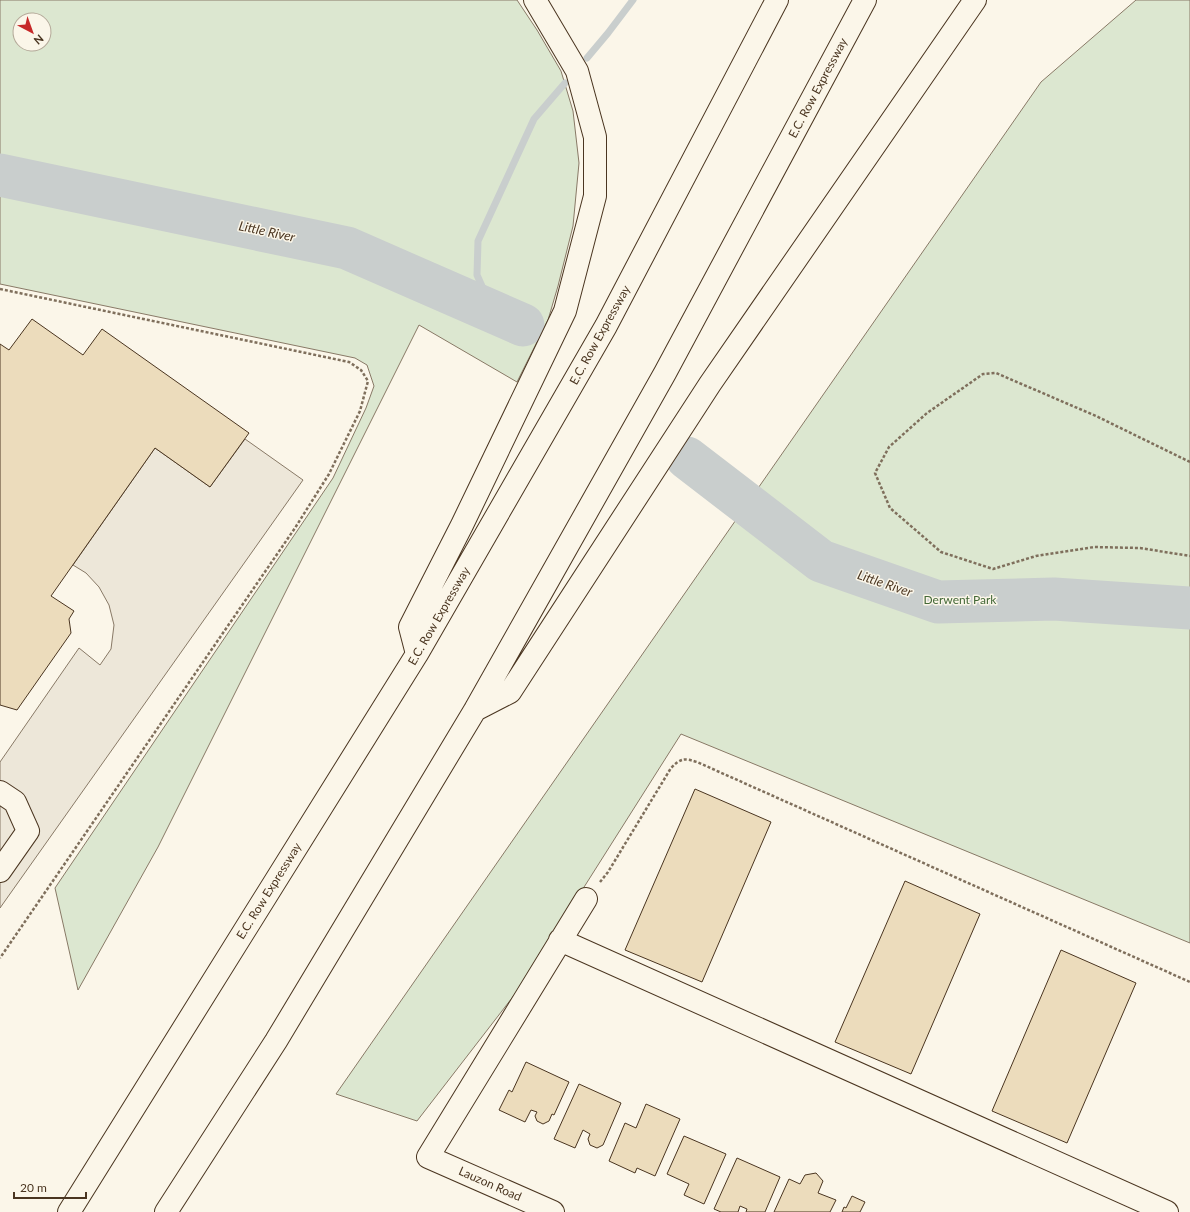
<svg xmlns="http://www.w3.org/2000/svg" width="1190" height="1212" font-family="Lato,sans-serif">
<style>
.green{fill:#dce7d0;stroke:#887966;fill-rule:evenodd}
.parking{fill:#ede7d9;stroke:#887966}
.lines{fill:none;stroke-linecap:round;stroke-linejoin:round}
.stream{stroke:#c9cecd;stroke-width:7}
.river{stroke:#c9cecd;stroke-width:43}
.building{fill:#ecdcbc;stroke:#4a3520}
.minor-casing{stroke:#4a3520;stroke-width:24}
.highway-casing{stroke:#4a3520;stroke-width:24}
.path{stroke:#7f6f5c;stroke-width:2.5;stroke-dasharray:3 2;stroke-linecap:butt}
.minor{stroke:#fbf6e9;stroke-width:22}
.highway{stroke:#fbf6e9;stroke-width:22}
.labels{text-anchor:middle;stroke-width:3;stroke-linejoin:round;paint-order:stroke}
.street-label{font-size:12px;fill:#4a3520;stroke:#fbf6e9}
.park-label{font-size:12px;fill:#436837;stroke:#fbf6e9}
.water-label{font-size:13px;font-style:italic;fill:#4a3520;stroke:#fbf6e9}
</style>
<rect width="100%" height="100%" fill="#fbf6e9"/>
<path class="green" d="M0,0H517L537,30L561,71L573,111L579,163L573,226L558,286L548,320L517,382L419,325L158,847L78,990L55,888L333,478L366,408L374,386L367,365L355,358L0,284ZM20,20H44V44H20Z
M1136,0H1190V943L681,734L522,985L417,1121L336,1094L1041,82Z"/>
<path class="parking" d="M245,439L303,480L0,908V762L79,648L100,665L111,649L114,625L109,605L99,587L86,573L73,565L155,448L210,487Z"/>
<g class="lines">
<path class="stream" d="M587,58L608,33L633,0
M493,311L477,275L478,241L534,119L565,83"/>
<path class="river" d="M0,175L347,248L523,325
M687,458L821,561L938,602L1054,599L1190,608"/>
</g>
<path class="building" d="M32,319L83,355L102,329L249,433L210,487L155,448L51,596L74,611L69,619L71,633L17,710L0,705V344L9,350Z
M695,789L771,822L702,982L625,950Z
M905,881L980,914L911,1074L835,1042Z
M1061,950L1136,983L1067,1143L992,1111Z
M526,1062L569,1082L554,1115L552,1114L549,1121L543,1124L537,1121L535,1116L537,1112L531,1110L525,1122L499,1110L509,1090L512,1092Z
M579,1084L621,1103L603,1145L597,1148L590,1145L588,1139L590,1134L583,1130L575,1148L554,1139Z
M646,1104L680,1119L655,1176L637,1168L635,1173L609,1161L625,1123L636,1128Z
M684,1136L726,1154L704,1204L684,1195L689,1184L667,1174Z
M737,1158L780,1177L765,1212H746L747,1209L740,1206L738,1212H721L714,1209Z
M816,1173L823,1181L818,1193L836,1200L830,1212H774L789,1179L800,1184L805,1175Z
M852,1196L865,1202L860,1212H842L844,1207L846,1208Z"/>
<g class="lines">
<defs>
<path id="minor" d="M0,792L15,802L28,831L0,871
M560,940L1167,1212
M553,1212L428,1157L586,899"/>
<path id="highway" d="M417,654L410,627L462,525L565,311L595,196V137L577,71L535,0
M475,710L510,692L710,384L975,0
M69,1212L417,654L606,326L777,0
M166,1212L276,1041L475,710L665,373L865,0"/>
</defs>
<use href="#minor" class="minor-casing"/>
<use href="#highway" class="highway-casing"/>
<path class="path" d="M0,289L349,362L361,370L368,381L360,411L329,474L295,528L0,958
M1190,462L1096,416L996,373L983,374L927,413L889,447L875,473L890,508L941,552L993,569L1036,556L1094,547L1140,548L1190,556
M600,882L608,872L671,768C681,758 684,758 697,762L1190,982"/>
<use href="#minor" class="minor"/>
<use href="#highway" class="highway"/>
</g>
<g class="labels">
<g class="street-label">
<text transform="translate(818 88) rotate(-62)" y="4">E.C. Row Expressway</text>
<text transform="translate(600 335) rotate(-61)" y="4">E.C. Row Expressway</text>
<text transform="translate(439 616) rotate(-60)" y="4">E.C. Row Expressway</text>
<text transform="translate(269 891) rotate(-58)" y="4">E.C. Row Expressway</text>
<text transform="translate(490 1184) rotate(24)" y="4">Lauzon Road</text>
</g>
<g class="park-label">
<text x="960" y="604">Derwent Park</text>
</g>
<g class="water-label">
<text transform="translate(267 231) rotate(12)" y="5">Little River</text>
<text transform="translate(885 583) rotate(19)" y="5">Little River</text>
</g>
</g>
<g transform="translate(32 32) rotate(139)"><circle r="19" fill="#fbf6e9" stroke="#b4a999"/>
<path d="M0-3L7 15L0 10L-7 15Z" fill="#c62828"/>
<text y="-6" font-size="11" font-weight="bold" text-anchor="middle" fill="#4a3520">N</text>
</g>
<path d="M14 1192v6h72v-6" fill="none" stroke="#4a3520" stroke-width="2"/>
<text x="20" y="1192" font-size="12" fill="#4a3520" stroke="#fbf6e9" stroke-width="3" paint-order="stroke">20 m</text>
</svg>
